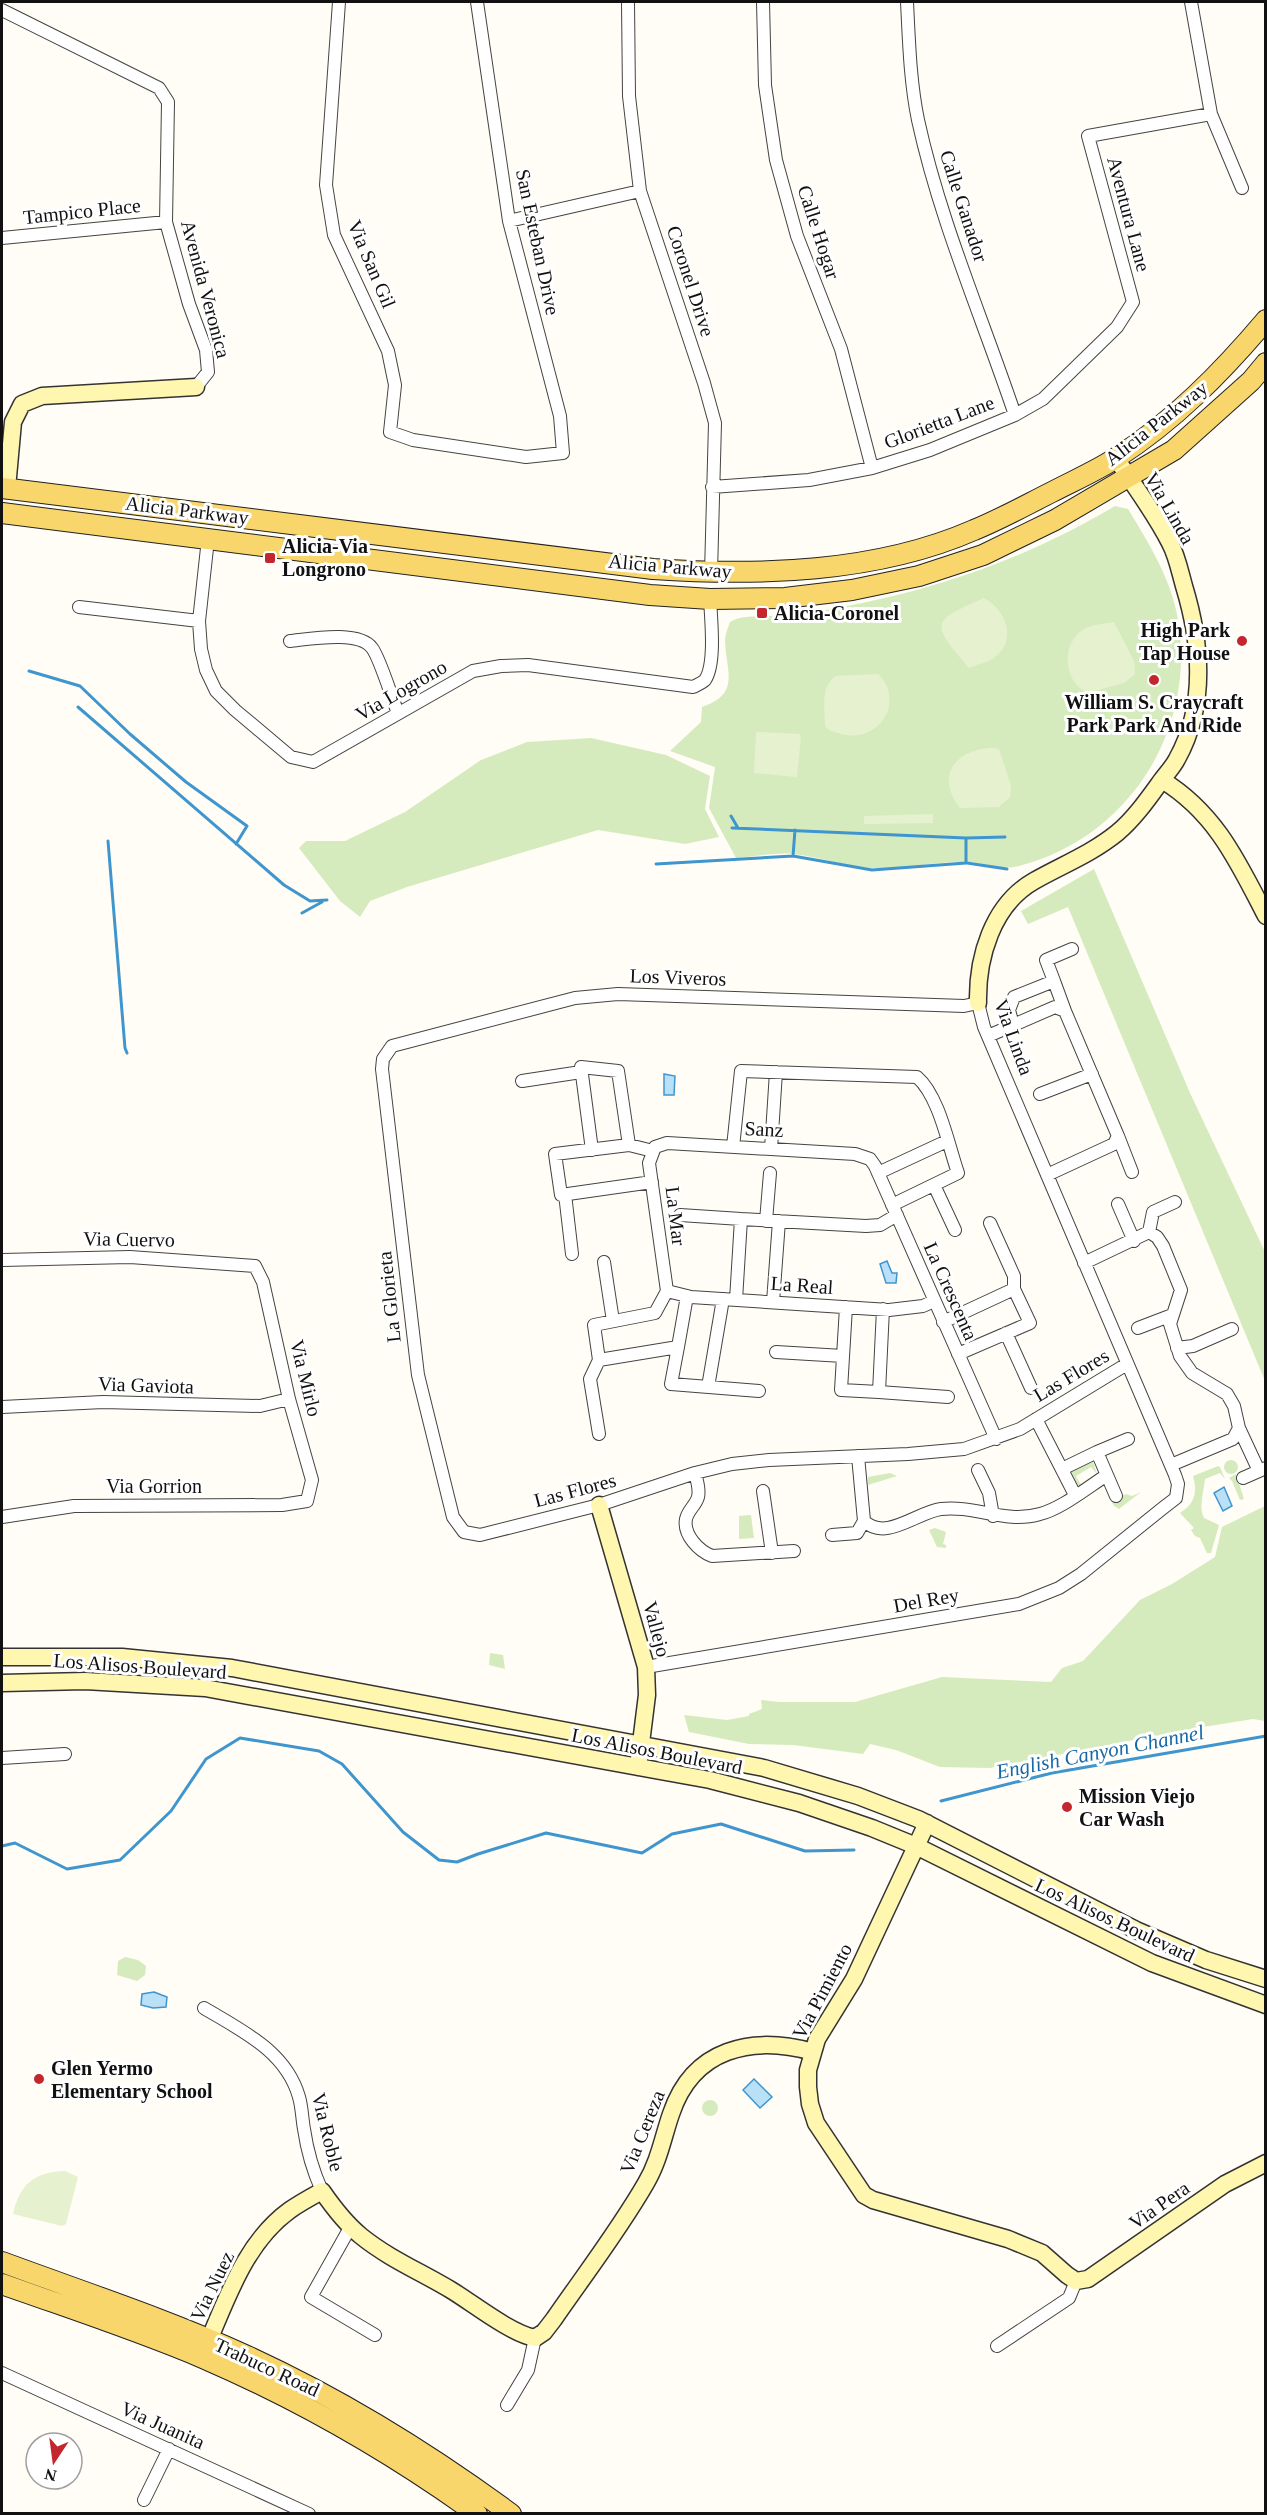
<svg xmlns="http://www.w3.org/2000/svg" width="1267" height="2515" font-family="Georgia,serif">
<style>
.green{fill:#d5ebbd}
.pitch{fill:#e6f2cf}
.water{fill:#b9e0f7;stroke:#3f96cf;stroke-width:1.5}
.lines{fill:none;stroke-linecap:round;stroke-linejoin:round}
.stream{stroke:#3f96cf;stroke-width:3}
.street-casing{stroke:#444;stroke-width:14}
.secondary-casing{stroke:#333;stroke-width:19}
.primary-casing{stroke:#222;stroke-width:22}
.street{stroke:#fff;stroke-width:12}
.secondary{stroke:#fff6b0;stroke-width:16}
.primary{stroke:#f9d66b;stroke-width:20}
.poi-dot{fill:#c4262e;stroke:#fff;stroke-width:2}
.labels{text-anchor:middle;stroke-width:6;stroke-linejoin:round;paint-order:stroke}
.street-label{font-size:20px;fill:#111;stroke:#fff}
.poi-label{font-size:20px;font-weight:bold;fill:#111;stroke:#fff;text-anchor:start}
.water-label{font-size:21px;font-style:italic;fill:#1768a6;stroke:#fff}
</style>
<rect width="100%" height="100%" fill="#fffdf5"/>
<path class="green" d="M1115,506L1128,509C1150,545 1173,582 1179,625C1194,734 1127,838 1019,866C1000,871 984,862 966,862C934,861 902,870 870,868C845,866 820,857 794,854C776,852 754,857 736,858L709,808L715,767L670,751L701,722L702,707C741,694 726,671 725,641C725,635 728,628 730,622C742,615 756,617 770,616C794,614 819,612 842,607C940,589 1029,557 1115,506Z
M591,738L666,755L710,776L705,809L719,837L685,844L598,830L407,887L370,901L360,917L340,901L299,848L306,841H345L405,812L481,760L527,742Z
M1094,869L1190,1093L1265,1252V1381L1068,907L1028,924L1021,911Z
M1224 1467a7 7 0 1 1 14 0a7 7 0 1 1-14 0Z
M1093,1462L1097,1474L1091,1467L1076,1476L1081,1485H1078L1071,1471Z
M1218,1466L1220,1467L1225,1479L1220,1473L1205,1479C1204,1492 1198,1506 1204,1518L1219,1525L1211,1553H1207L1200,1538L1195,1536L1191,1530L1194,1528L1180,1513C1194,1504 1198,1493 1193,1476Z
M890,1473L897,1476L868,1485V1477Z
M1236,1474L1244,1499L1240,1500L1232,1481L1229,1478Z
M1141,1492L1119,1509L1114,1506L1111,1501L1126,1494L1132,1496Z
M1265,1506V1721L1253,1719L1191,1729L990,1768L940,1767L896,1750L870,1744L863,1754L793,1745L749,1744L689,1732L684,1715L727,1720L749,1716V1714L762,1709L761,1700L779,1702H855L942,1677L1051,1682L1062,1668L1083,1661L1140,1600L1172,1584L1215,1557L1222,1527Z
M751,1515L754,1538L739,1539V1516Z
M935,1528L946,1532L943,1544L946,1545V1548L937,1547L929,1530Z
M490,1653L503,1655L505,1669L489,1665Z
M125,1957L138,1960L146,1966L145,1975L137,1981L117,1975L118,1961Z
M702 2108a8 8 0 1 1 16 0a8 8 0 1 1-16 0Z"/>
<path class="pitch" d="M984,598C1005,609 1018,639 995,657C988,663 978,664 969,668C931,623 929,622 984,598Z
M1114,622L1134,661L1135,674L1124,683L1087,693C1064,681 1061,647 1081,631C1091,624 1102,624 1114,622Z
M878,674C906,701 879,744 842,734C835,732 830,732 825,726C825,710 820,685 836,676Z
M758,732L799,734L801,737L797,777L754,773L756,733Z
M994,748L999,749L1011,786L1010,797L999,807L960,808C934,775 957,748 994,748Z
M933,814V823L864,824V816Z
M65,2171L78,2177L66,2224L62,2226L13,2214C20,2184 34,2172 65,2171Z"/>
<path class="water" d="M664,1074L675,1076L674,1095H664Z
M887,1261L892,1273H897L896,1283H886L880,1264Z
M1224,1487L1232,1506L1223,1511L1214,1493Z
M154,1992L167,1997L166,2007L153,2008L141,2005L142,1994Z
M754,2079L772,2097L760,2108L743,2090Z"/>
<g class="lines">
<path class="stream" d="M29,671L80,686L130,734L186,782L247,826L236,844
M78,707L284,885L310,901L327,900
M731,816L738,828
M732,828L966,838L1005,837
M108,841L125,1048L127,1053
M793,856L872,870L966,863V838
M967,863L1007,869
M656,864L793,856L795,830
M302,913L322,902
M941,1801L1052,1773L1266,1736
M2,1846L15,1843L67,1869L120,1860L171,1811L206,1759L240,1738L319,1751L342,1764L403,1832L439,1860L457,1862L478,1854L546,1833L642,1853L672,1834L721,1824L805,1851L854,1850"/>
<defs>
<path id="street" d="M339,2L326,185L334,235L388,351L395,385L390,432L413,440L526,457L563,453L560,416L509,221L477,2
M628,2L629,96L640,191L704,383L715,423L711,573
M763,2L765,85L776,160L797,236L841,349L872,468
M907,2C909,41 910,81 918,120C940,221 982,317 1015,415
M1191,2L1211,114L1242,188
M2,10L159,88L168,102L166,222L189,304L206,350L208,372L196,387
M509,221L640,191
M2,238L166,222
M712,487L809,480L872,468L930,450L1015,415L1043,399L1117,327L1133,302L1088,136L1211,114
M208,539L199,621L201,649L206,670L216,691L235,710L291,757L313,762L473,671L501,666L528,665L693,687C697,685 702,683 705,680C716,664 711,619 710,599
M79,607L199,621
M290,641C310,639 359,630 372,648C380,658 392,699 398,713
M1054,981L1046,960L1072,949
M1013,1025L1009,1010L1014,997L1054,981L1065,1011
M988,1036L1055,1007L1065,1011L1118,1136L1114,1144L1047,1175
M522,1081L581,1072
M1040,1094L1092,1074
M1118,1136L1132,1172
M733,1147L741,1071L917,1077C939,1096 948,1144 958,1173L892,1205
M771,1149L776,1072
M592,1150L581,1067L618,1071L629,1145
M878,1173L947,1141
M652,1182L561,1195L555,1154L629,1145L653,1151
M934,1185L955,1230
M565,1194L572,1254
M1118,1204L1134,1241
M680,1215L741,1219L736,1300
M741,1219L866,1226L880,1225L897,1215
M766,1221L770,1173
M990,1223L1014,1276V1289
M1149,1232L1153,1212L1175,1202
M2,1260L130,1257L255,1266L263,1282L289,1399L312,1480L307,1501L282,1505L74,1506L2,1517
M604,1262L613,1321
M1084,1263L1149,1232L1157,1237L1163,1246L1181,1290L1170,1324L1180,1356L1192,1373L1227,1394L1234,1406L1239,1428L1233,1439L1171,1465
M667,1291L649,1163L655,1147L667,1143L855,1154L870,1159L875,1166L996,1439
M667,1291L691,1297L889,1310L923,1306L934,1301
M773,1302L779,1221
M846,1307L841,1390L879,1392L883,1309
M943,1322L1014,1289L1030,1323L958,1354
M1138,1328L1172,1315
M1006,1333L1031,1388
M678,1347L671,1384L759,1391
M1177,1348L1193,1346L1232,1329
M776,1352L843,1356
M599,1360L678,1347L687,1296
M708,1387L723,1299
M879,1392L948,1397
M2,1407L103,1402L260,1406L289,1399
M1036,1419L1075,1495
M1239,1428L1259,1471L1266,1468
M599,1434L590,1379L599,1360L594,1325L655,1313L667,1291
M858,1456L864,1521C886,1542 917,1512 941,1509C975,1505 1005,1524 1040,1514C1061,1509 1088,1487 1107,1475
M1062,1469L1097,1452
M978,1470L989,1493L993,1516
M695,1473C697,1481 700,1489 698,1497C696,1505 688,1510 686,1519C683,1535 699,1551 712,1556L794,1551
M1243,1478L1259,1471
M763,1491L772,1553
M1116,1496L1097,1452L1128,1439
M832,1535L857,1533L864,1521
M646,1667L1019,1604L1059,1588L1081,1574L1163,1508L1176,1498L1178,1484L1175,1475L984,1027L978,1003L964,1006L618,994L575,998L392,1046L383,1059L382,1069L418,1375L453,1517L464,1532L480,1535L599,1505L695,1473L732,1464L769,1460L908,1454L964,1449L1020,1429L1127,1364
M2,1758L65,1754
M204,2008C242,2031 286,2051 299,2097C302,2107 302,2118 304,2129C307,2150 313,2171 322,2191
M351,2226L311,2297L375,2335
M997,2346L1069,2298L1076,2281
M2,2373L309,2514
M507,2405L528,2370L535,2338
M144,2500L169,2449"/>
<path id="secondary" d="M7,488L13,422L22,404L42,396L196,387
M1162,780C1216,813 1238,862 1266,916
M978,1003C977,958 992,905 1034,881C1062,865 1091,854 1117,833C1134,819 1148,799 1161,781C1166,774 1173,767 1177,759C1207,705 1201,642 1184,586C1180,572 1177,556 1170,543C1155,513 1134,486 1116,458
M599,1505L646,1667L647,1695L638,1767
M2,1657H122L232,1668L764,1768L858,1796L918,1819L1136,1930L1206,1960L1266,1979
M2,1683L85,1681L205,1688L710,1780L799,1803L872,1828L916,1846L1152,1963L1266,2005
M927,1823L854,1979L817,2039L808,2070V2087L810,2104L816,2123L864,2195L873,2200L1008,2239L1042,2253L1067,2275L1076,2281L1088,2279L1225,2184L1266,2163
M209,2340C229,2293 247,2241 290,2210C300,2203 311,2197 322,2191C333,2207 345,2223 361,2236C388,2258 421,2272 451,2290C474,2304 510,2333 535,2338L544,2332L554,2319C585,2274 619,2230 646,2183C659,2161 663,2137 671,2114C693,2048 752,2035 813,2052"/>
<path id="primary" d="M2,488L653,569C758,576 876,573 974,530C1001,519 1026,505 1052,492C1073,481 1096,471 1116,458C1174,421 1222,372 1266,320
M2,513L650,595L710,599L785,598L852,590L919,576L983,555L1055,520L1174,450L1251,381L1266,363
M2,2262C83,2292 166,2319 245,2355C339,2398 427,2452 511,2514
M2,2284C69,2308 137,2330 203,2358C300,2400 391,2452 477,2514"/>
</defs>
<use href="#street" class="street-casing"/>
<use href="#secondary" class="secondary-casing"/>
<use href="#primary" class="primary-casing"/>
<use href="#street" class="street"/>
<use href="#secondary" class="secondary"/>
<use href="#primary" class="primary"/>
</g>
<g class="poi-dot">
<rect x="264" y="552" width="12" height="12" rx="3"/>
<rect x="756" y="607" width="12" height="12" rx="3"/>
<circle cx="1242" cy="641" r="6"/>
<circle cx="1154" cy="680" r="6"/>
<circle cx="1067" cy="1807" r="6"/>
<circle cx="39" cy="2079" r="6"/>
</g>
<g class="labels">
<g class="street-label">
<text transform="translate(964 206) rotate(72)" y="7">Calle Ganador</text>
<text transform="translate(82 211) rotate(-6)" y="7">Tampico Place</text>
<text transform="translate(1129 214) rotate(75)" y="7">Aventura Lane</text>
<text transform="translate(819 232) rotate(72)" y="7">Calle Hogar</text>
<text transform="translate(538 242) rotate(78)" y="7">San Esteban Drive</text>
<text transform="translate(372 264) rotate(67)" y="7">Via San Gil</text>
<text transform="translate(691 281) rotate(72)" y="7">Coronel Drive</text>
<text transform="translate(206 289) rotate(75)" y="7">Avenida Veronica</text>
<text transform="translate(939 422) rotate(-21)" y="7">Glorietta Lane</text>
<text transform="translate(1156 423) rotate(-38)" y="7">Alicia Parkway</text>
<text transform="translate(1170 508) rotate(60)" y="7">Via Linda</text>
<text transform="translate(187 510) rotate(7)" y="7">Alicia Parkway</text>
<text transform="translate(670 566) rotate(5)" y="7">Alicia Parkway</text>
<text transform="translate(401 690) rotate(-30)" y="7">Via Logrono</text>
<text transform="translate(678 977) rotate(2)" y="7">Los Viveros</text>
<text transform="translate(1014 1037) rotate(70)" y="7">Via Linda</text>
<text transform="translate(764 1129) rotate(3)" y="7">Sanz</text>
<text transform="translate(676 1216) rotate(83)" y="7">La Mar</text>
<text transform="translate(129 1239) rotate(1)" y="7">Via Cuervo</text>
<text transform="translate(802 1285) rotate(4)" y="7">La Real</text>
<text transform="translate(951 1291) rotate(66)" y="7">La Crescenta</text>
<text transform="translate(389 1297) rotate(-96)" y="7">La Glorieta</text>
<text transform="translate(1071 1375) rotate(-31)" y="7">Las Flores</text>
<text transform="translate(306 1378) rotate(76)" y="7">Via Mirlo</text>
<text transform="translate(146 1385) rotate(2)" y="7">Via Gaviota</text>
<text x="154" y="1493">Via Gorrion</text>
<text transform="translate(575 1490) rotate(-15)" y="7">Las Flores</text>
<text transform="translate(926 1600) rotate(-10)" y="7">Del Rey</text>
<text transform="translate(657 1629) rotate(75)" y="7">Vallejo</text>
<text transform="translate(140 1666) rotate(4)" y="7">Los Alisos Boulevard</text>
<text transform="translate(657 1751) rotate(11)" y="7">Los Alisos Boulevard</text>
<text transform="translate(1115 1920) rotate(25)" y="7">Los Alisos Boulevard</text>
<text transform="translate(822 1991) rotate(-62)" y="7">Via Pimiento</text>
<text transform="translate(328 2132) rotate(76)" y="7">Via Roble</text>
<text transform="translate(642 2132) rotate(-68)" y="7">Via Cereza</text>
<text transform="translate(1159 2205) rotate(-35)" y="7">Via Pera</text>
<text transform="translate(212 2286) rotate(-64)" y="7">Via Nuez</text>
<text transform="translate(267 2367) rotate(25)" y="7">Trabuco Road</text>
<text transform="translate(163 2425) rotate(24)" y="7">Via Juanita</text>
</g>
<g class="poi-label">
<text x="282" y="553">Alicia-Via<tspan x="282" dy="23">Longrono</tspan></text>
<text x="774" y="620">Alicia-Coronel</text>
<text x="1230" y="637" text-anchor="end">High Park<tspan x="1230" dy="23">Tap House</tspan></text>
<text x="1154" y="709" text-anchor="middle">William S. Craycraft<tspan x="1154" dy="23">Park Park And Ride</tspan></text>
<text x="1079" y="1803">Mission Viejo<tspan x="1079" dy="23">Car Wash</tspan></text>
<text x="51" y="2075">Glen Yermo<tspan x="51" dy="23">Elementary School</tspan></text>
</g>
<g class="water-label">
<text transform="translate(1100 1752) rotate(-11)" y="7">English Canyon Channel</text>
</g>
</g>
<rect width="1267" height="2515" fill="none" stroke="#111111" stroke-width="6"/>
<g transform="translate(54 2461) rotate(193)"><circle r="28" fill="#ffffff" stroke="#a0a0a0" stroke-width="1.5"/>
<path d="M0-4.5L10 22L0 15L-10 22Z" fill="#c4262e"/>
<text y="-9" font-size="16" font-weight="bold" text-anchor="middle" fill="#111111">N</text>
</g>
</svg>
